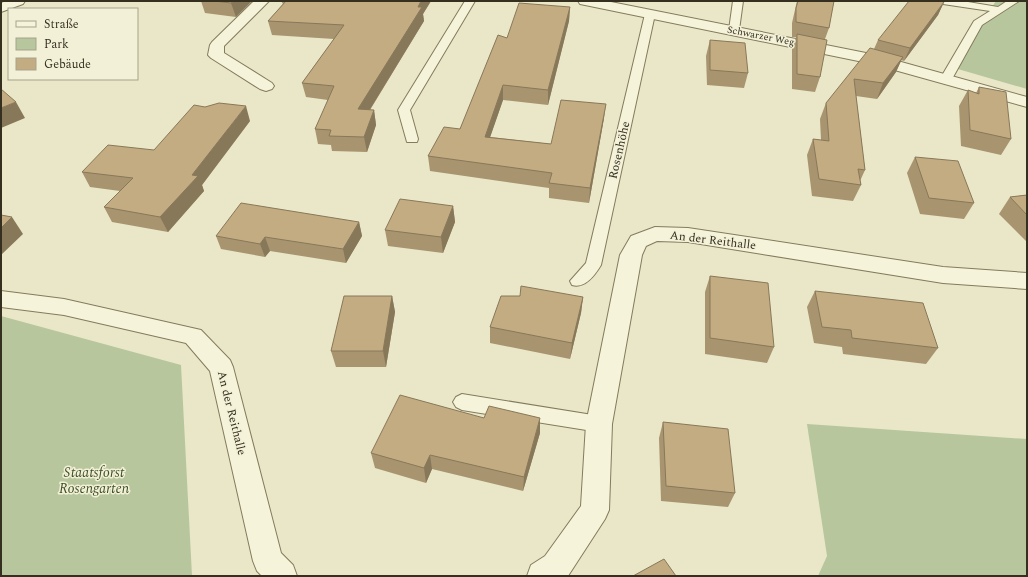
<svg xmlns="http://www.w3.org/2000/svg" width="1028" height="577" font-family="Spectral,serif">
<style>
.green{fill:#b7c69c}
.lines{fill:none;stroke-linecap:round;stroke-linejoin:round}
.service-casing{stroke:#837b5e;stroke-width:2}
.minor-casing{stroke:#837b5e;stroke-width:2}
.service{fill:#f5f3d9;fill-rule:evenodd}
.minor{fill:#f5f3d9;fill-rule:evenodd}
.wall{fill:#a8946f}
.shaded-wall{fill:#88785a}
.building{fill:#c3ac81;stroke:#88785a}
.labels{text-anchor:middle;stroke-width:3;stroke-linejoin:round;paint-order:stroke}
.far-street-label{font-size:10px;fill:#352f20;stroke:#f2f0d6}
.street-label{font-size:12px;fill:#352f20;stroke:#f2f0d6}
.near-park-label{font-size:14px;font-style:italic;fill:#3d4f29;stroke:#f2f0d6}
</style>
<rect width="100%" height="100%" fill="#e9e7c7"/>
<path class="green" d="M996,1H1027V89L951,67Z
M1,316L181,365L192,576H1Z
M807,424L1027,439V576H818L827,556Z"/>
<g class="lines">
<defs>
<path id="service" d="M465,1H475L410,110L418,139L417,142H407L398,110Z
M733,1H743L739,30L734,33L729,30Z
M938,1H962L998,7L1007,1H1019L982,25L952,79L950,81H942L940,79L974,21L990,11L943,4Z
M650,11L655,14L601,265C595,275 585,289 572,285L570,281L586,263L645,14Z
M462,394L599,416L606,418L608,424L606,430L599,432L462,410L456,407L453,402L456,397Z"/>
<path id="minor" d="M6,1H25L23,4L1,12V3Z
M254,1H269L224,46V53L272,83L274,86L272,89L266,91L260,89L211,58L208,55L210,45L212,42Z
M578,1H606L876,55L1027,97V107L873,64L585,5L580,4Z
M655,227L688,228L943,267L1027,273V289L943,283L688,242L657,241L646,246L642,255L612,424L609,510L605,519L568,576H527L531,565L545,556L581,506L586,424L620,255L631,236Z
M1,291L64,299L201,330L230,360L233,367L281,553L293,565L297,576H262L257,571L253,561L210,371L186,343L64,315L1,307Z"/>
</defs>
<use href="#service" class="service-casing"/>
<use href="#minor" class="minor-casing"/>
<use href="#service" class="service"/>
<use href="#minor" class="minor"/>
</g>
<path class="wall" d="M201,1H252L236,17L205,13Z
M281,1H431L423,14L424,21L370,110H374L376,125L367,152L332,151L331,145L318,144L315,129L328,100L306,97L302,83L334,39L272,35L268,21L283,4Z
M797,1H834L829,28L825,39L820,77L815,92L792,89V49L796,37H792V23Z
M944,2L938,15L904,61L901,60L896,72L877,99L856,96L865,170L860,181L861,185L853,201L812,196L807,155L813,139L821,140L820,119L826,103L874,49L878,40Z
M570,7L569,21L548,105L503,100L490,137L551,144L604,118L589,203L549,198V188L430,171L428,156L460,129L507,38Z
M710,40L748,73L744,88L707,85L706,56Z
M979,87L1011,139L1001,155L961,146L959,106L968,90L976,93Z
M250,121L202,185L204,191L168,232L112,222L104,207L120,191L90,187L82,172Z
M915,157L974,203L964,219L920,214L907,173Z
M1027,195V241H1026L999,214L1010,197Z
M453,206L455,222L443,253L388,246L385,230Z
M359,222L362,236L346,263L270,251L265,257L221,249L216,236Z
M710,276L774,347L767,363L705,354V292Z
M815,291L938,348L926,364L843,354L842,347L814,343L807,307Z
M392,296L395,312L386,367H336L331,351Z
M520,296L583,297L581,313L570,359L490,343V327Z
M663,422L735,493L728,507L661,501L659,438Z
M540,433L523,491L432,469L426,483L375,468L371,453Z"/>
<path class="shaded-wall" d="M234,1H252L236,17L231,3Z
M421,1H431L423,14L424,21L361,124L358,109Z
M944,2L938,15L904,61L910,48Z
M570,7L569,21L548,105V90Z
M903,57L896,72L877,99L883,83Z
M503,85V100L485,152V137Z
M16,102L25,118L1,128V108Z
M606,104L604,118L589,203L590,188Z
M246,106L250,121L202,185L204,191L168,232L160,217L192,175Z
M374,110L376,125L367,152L364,137Z
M453,206L455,222L443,253L441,237Z
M12,217L23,234L1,255V228Z
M359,222L362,236L346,263L343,249Z
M265,237L270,251L265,257L260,244Z
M392,296L395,312L386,367L383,351Z
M583,297L581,313L570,359L572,343Z
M540,418V433L523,491L524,477Z
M430,455L432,469L426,483L424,468Z"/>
<path class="building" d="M214,1H234L231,3Z
M286,1H421L418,7H422L358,109L374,110L364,137L329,136L331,130L315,129L334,86L302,83L344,25L268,21Z
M798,1H834L829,28L796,22V8Z
M909,1H939L944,2L910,48L878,40Z
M519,3L570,7L548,90L503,85L485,137L551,144L561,100L606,104L590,188L549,183L552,173L428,156L444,127L460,129L498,35L507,38Z
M797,34L827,40L820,77L797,74Z
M710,40L745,43L748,73L710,70Z
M870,48L903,57L883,83L854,79L865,170L858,169L861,185L819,179L813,139L829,141L826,103Z
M979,87L1006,92L1011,139L970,130L968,90L979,94Z
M1,89L16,102L1,108Z
M219,103L246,106L192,175L198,176L160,217L104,207L133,178L82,172L108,145L154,150L194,105L205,107Z
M915,157L958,161L974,203L929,198Z
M1027,195V215L1010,197Z
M400,199L453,206L441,237L385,230Z
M241,203L359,222L343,249L265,237L260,244L216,236Z
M1,215L12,217L1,228Z
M710,276L768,283L774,347L710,338Z
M521,286L583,297L572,343L490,327L501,296H520Z
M815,291L923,303L938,348L852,338L851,330L822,327Z
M344,296H392L383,351H331Z
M400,395L484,418L489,406L540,418L524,477L430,455L424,468L371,453Z
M663,422L728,429L735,493L666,486Z
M664,559L676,576H633Z"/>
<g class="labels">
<g class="far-street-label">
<text transform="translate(761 35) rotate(11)" y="4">Schwarzer Weg</text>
</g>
<g class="street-label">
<text transform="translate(619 150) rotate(-77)" y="4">Rosenhöhe</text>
<text transform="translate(713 240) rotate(7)" y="4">An der Reithalle</text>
<text transform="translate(232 413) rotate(76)" y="4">An der Reithalle</text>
</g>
<g class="near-park-label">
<text x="94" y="477">Staatsforst<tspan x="94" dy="16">Rosengarten</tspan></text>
</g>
</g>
<rect width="1028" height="577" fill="none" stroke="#352f20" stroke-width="4"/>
<rect x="8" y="8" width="130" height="72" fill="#f2f0d6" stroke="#a6a38d"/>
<rect x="16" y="21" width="20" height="6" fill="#f5f3d9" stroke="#a6a38d"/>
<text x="44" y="28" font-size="12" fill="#352f20">Straße</text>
<rect x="16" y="38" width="20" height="12" fill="#b7c69c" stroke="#a6a38d"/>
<text x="44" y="48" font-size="12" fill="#352f20">Park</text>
<rect x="16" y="58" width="20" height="12" fill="#c3ac81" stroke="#a6a38d"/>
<text x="44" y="68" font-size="12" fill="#352f20">Gebäude</text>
</svg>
